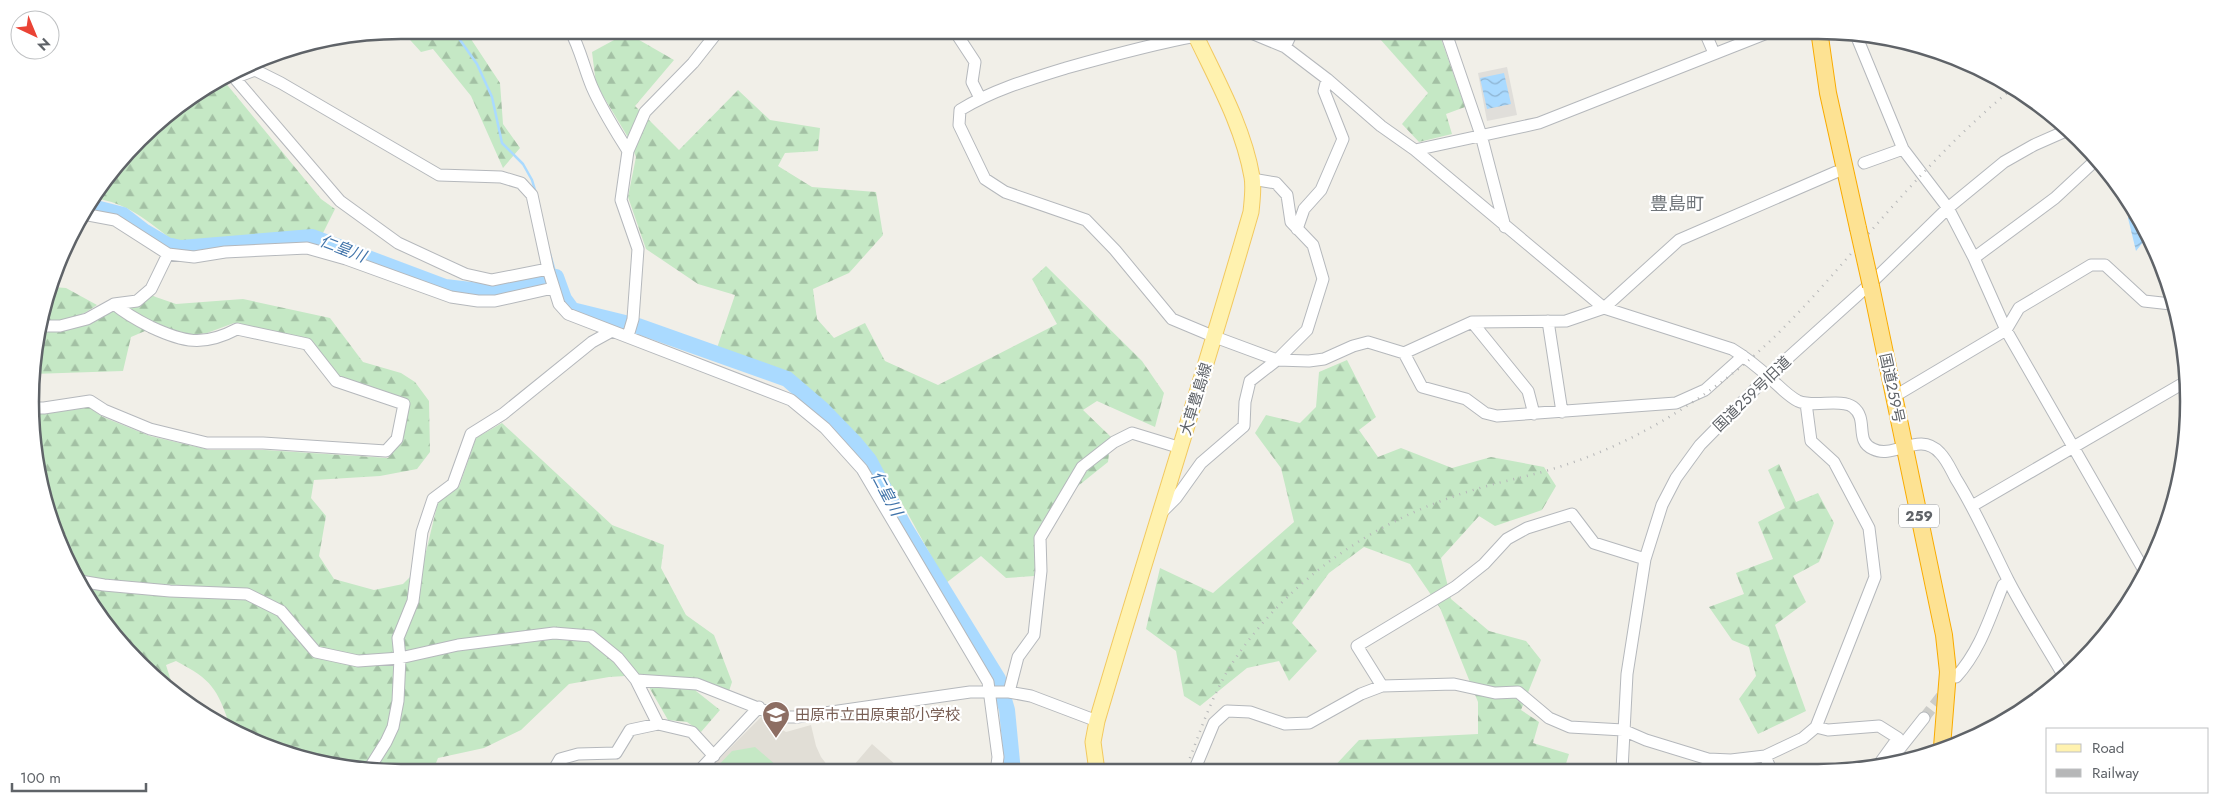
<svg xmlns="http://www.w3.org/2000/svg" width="2219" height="803" font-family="Jost,'Noto Sans JP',sans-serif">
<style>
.industrial{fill:#e0deda}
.education{fill:#e1ded6}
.forest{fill:url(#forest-firs)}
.pitch{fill:#c5e8c5}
.water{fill:url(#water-waves)}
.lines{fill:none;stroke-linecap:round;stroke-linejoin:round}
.stream{stroke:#aadaff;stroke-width:2.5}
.river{stroke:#aadaff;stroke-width:16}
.minor-tunnel{stroke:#ccccc8;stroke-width:11;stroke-dasharray:11 5.5;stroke-linecap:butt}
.minor-casing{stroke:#b5b8bc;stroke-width:13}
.major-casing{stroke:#f2c960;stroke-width:17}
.highway-casing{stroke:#f9ab00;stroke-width:18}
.minor{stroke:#fff;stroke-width:11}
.major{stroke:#fff2af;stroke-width:15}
.highway{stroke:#fde293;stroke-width:16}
.rail{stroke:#b6b7b8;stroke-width:2.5;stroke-dasharray:1 6;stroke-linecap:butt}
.highway-bridge-casing{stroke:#f9ab00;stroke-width:18;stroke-linecap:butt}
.highway-bridge{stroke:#fde293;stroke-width:16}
.labels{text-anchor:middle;stroke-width:4.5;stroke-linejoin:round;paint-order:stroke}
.shield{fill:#fff;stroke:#8f9295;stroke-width:1}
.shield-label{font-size:14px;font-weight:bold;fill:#5f6368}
.street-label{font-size:15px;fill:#5f6368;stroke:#fff}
.education-label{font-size:15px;fill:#785e54;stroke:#fff;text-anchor:start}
.water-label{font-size:16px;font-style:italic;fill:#4174aa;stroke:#fff}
.quarter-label{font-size:18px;fill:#70757a;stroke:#fff}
.rim{fill:none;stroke:#5f6368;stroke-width:2.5}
</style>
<defs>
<pattern id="forest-firs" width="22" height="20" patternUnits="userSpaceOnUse" patternTransform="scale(1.25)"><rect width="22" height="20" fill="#c5e8c5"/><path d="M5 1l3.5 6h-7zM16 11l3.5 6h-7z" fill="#a3c0a4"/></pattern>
<pattern id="water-waves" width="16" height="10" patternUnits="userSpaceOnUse" patternTransform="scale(1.25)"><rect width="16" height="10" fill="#aadaff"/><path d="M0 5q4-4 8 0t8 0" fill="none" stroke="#8eb4d2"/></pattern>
</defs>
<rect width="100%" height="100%" fill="#f1efe8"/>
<path class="industrial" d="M1507,67L1517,115L1487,121L1478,73Z"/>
<path class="education" d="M761,717L786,732L811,725L816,746L821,757L831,770L835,772H706Z
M872,744L904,772H848Z"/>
<path class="forest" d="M401,30H465L500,83L503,124L520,148L503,168L471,96L433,49L421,52Z
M1372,30H1438L1465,107L1446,114L1452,134L1419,142L1402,124L1428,93Z
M627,33L674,60L635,106L679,150L738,90L770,120L820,128L818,151L785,153L778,166L812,187L876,192L883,235L849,273L813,289L817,319L834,338L865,323L885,361L938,385L1057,324L1032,279L1046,266L1142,361L1164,393L1155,427L1097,401L1083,410L1111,437L1108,462L1053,506L1034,536L1037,558L1034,576L1006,578L981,556L946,583L897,494L860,439L790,376L717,348L735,295L698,284L646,249L628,197L636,157L629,139L596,84L592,52Z
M224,81L321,199L335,209L323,233L175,242C147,221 129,203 93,198L107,175L156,122Z
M53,287L66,288L97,305C81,317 63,322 43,321Z
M150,295L176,304L243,299L330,318L363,362L401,373L415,382L429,401L430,452L417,469L380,476L314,480L311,498L326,516L319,556L334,579L374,590L403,584L423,564L438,502L459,487L476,438L502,423L612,525L664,545L661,568L686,615L714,635L732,682L729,691L693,679L696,691L720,710L701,732L687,722L668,720L642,675L609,677L569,684L521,730L484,748L438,758L432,773H401L306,760L230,726C217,688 212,680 176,661L166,665L175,694L139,664L93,608L43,497L31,426V415L87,406L103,417L150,436L210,450H265L388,458L403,439L409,400L339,376L312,341L234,323L207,333L185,336L145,331L131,337L123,371L32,374L33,353L40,332L62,331Z
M1347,360L1376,417L1359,430L1378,457L1401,448L1452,468L1491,457L1544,467L1556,486L1542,510L1495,526L1479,516L1441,558L1451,599L1489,631L1526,641L1541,660L1521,710L1539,722L1533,743L1569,754L1564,770L1330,771L1359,740L1478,734V702L1440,608L1410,564L1364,547L1329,573L1292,623L1317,651L1289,681L1279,661L1247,668L1200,706L1184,696L1176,651L1146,629L1160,568L1213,593L1294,522L1281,468L1255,433L1266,415L1300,423L1316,407L1319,372Z
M1779,464L1796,502L1818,493L1834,523L1819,562L1793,576L1806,602L1775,625L1806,711L1758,734L1739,699L1756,676L1749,647L1732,640L1709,607L1744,594L1736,573L1773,559L1758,522L1785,508L1768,470Z"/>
<path class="pitch" d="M755,747L784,772H712L732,751Z"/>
<path class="water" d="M1504,73L1511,104L1487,109L1480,78Z
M2135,210L2143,225L2147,237L2136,251L2128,218Z"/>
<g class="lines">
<path class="stream" d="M453,30L477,64L492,97L502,143L523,164L532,180L535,190
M550,254L556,275"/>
<path class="river" d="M88,206L123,215L145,232L167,245L181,248L312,237L445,287L488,292L544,280
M556,277L564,299L572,310L625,323
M638,326L787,379L822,409L855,443L869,460L905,528L998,679L1007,710L1013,772"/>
<path class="minor-tunnel" d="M1924,718L1946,690"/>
<defs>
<path id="minor" d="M570,30C580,48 584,68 592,87C602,110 615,130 628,151
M954,30L975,62L972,82L980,98
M1244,30L1285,47L1327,79L1381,126L1415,150L1604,308L1732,349C1747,358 1759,368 1771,379C1779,386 1788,396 1798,401C1814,408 1841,398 1853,407C1869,419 1854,441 1873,449C1894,460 1919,430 1940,453C1947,460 1951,470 1956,479C1976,511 1991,546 2008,580C2025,613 2046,645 2065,678
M1445,30L1481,135L1505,227
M1704,30L1714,53
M1856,35L1903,149L1948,208L1974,258L2006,330L2145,572
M1196,36C1152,44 1109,56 1066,68C1030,79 993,90 960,110L959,125L985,179L1005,192L1086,220L1115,250L1172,319L1215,337L1277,360L1309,361L1324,359L1353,346L1368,342L1404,353L1472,322L1566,321L1604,308L1679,240L1836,172
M1285,47L1293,30
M232,75L340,201L398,243L465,274L492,280L548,269L559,304L568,314L791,400L825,428L862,469L988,682L998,757L996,772
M234,78L255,70L281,83L439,175L501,177L521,183L532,195L548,269
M1415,150L1539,123L1775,30
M1864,163L1903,149
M83,214L115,220L168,254L194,257L225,252L307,248L346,259L451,297L478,301H495L553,288
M1297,229L1304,209L1321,190L1343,139L1324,91L1327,79
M1974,258L2055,198L2098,158
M1548,321L1562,412
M1472,322L1528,391L1534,414
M41,326H60L87,319L114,304L137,301L151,289L168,254
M628,336L633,319L638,249L621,200L628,151L645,112L693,63L719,30
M1404,353L1422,387L1466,399L1485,413L1497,416L1676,403L1705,390L1743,356
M1893,395L1900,393L2006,330L2019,308L2091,265H2105L2144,301L2171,304L2175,309
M31,408H44L90,401L104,410L150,429L207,443H263L386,451L397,439L404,404L336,381L307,344L237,329C203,347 183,342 151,327C137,320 126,314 114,304
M1972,506L2187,381
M1161,513L1176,498L1201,463L1244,426L1245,402L1250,381L1277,360L1307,330L1323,279L1313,245L1291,222L1287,195L1276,183L1252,179
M80,581L104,585L170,591L247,594L281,611L316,652L358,661L400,658L458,645L554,633L591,636L618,658L636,680L658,724
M1956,677C1980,651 1990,617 2003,585L2009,582
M636,680L697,684L781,717H797L970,692H1009L1031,696L1097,721
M1382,686L1357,646L1455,587L1484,564L1507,539L1527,528L1572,514L1594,543L1645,559
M1009,692L1018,657L1034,635L1041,571L1040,538L1082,467L1114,442L1132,433L1181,448
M1816,727L1828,730L1879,726L1898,738L1877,767
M1765,756L1771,770
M1890,761L1924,718
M369,769L386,742L393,727L398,701L400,658L398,638L413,601L422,532L433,499L453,484L471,434L503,414L592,342L612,331
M1622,770L1627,674L1645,559L1662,505L1676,478L1700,445L1768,376L1870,284L1948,208L2004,162L2034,145L2068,130
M1194,771L1214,723L1227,711L1250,712L1285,724L1309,723L1361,694L1382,686L1454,684L1495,693L1518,692L1549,718L1570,727L1623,730L1646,740L1708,759L1731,760L1765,756L1803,738L1816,727L1875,577L1869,528L1834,462L1811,441L1806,403
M698,772L759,707
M552,773L560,759L578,754L616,753L630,730L658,724L692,732L714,756"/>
<path id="major" d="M1097,771L1093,742L1097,721C1147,551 1202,382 1251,212C1252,201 1254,188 1252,177C1243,125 1215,77 1193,30"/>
<path id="highway" d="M1819,30L1828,93L1858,228
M1871,286L1944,635L1948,672L1942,747"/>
</defs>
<use href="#minor" class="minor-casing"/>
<use href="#major" class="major-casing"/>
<use href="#highway" class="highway-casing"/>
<use href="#minor" class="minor"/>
<use href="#major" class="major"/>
<use href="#highway" class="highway"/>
<path class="rail" d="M1185,771C1199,735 1213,691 1235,659C1291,577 1376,520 1470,491C1501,481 1532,476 1562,466C1622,447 1678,415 1728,377C1765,349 1797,315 1828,280C1886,214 1944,144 2013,88"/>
<defs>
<path id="highway-bridge" d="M1858,228L1871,286"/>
</defs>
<use href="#highway-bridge" class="highway-bridge-casing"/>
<use href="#highway-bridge" class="highway-bridge"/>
</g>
<defs>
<symbol id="school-pin" viewBox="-11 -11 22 30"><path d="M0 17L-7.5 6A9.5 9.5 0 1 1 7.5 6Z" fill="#8d6e63" stroke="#fff"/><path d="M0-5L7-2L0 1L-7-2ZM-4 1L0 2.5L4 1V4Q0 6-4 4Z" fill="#fff"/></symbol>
</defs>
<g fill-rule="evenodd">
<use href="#school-pin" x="760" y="699" width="32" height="43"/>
</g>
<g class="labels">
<rect class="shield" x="1899" y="504.5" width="40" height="23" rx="4"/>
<g class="shield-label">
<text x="1919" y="521">259</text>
</g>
<g class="street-label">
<text transform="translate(1892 388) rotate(78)" y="5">国道259号</text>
<text transform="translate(1752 394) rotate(-44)" y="5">国道259号旧道</text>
<text transform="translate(1196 399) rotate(-73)" y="5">大草豊島線</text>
</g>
<g class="education-label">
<text x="795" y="720">田原市立田原東部小学校</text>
</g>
<g class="water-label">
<text transform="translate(343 248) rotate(21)" y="6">仁皇川</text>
<text transform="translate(887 493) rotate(62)" y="6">仁皇川</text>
</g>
<g class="quarter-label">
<text x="1677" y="210">豊島町</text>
</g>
</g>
<path d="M0 0H2219V803H0ZM401 39H1818A362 362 0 0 1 2180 401V402A362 362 0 0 1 1818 764H401A362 362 0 0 1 39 402V401A362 362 0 0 1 401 39Z" fill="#fff" fill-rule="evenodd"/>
<path class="rim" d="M401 39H1818A362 362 0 0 1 2180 401V402A362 362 0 0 1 1818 764H401A362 362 0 0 1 39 402V401A362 362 0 0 1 401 39Z"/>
<rect x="2046" y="728" width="162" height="65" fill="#ffffff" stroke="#bfc1c3"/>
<rect x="2056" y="744" width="25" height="8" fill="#fff2af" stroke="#bfc1c3"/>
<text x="2092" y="753" font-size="15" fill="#5f6368">Road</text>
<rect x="2056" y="769" width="25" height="8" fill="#b6b7b8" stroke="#bfc1c3"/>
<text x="2092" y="778" font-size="15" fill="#5f6368">Railway</text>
<g transform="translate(35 35) rotate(136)"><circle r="24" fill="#ffffff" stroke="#bfc1c3"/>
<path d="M0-4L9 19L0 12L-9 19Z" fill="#ea4335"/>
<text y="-8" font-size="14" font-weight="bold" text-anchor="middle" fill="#5f6368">N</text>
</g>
<path d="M12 783v8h134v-8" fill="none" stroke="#5f6368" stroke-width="2.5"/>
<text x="20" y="783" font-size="15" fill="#5f6368" stroke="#ffffff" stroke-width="4" paint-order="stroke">100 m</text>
</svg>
